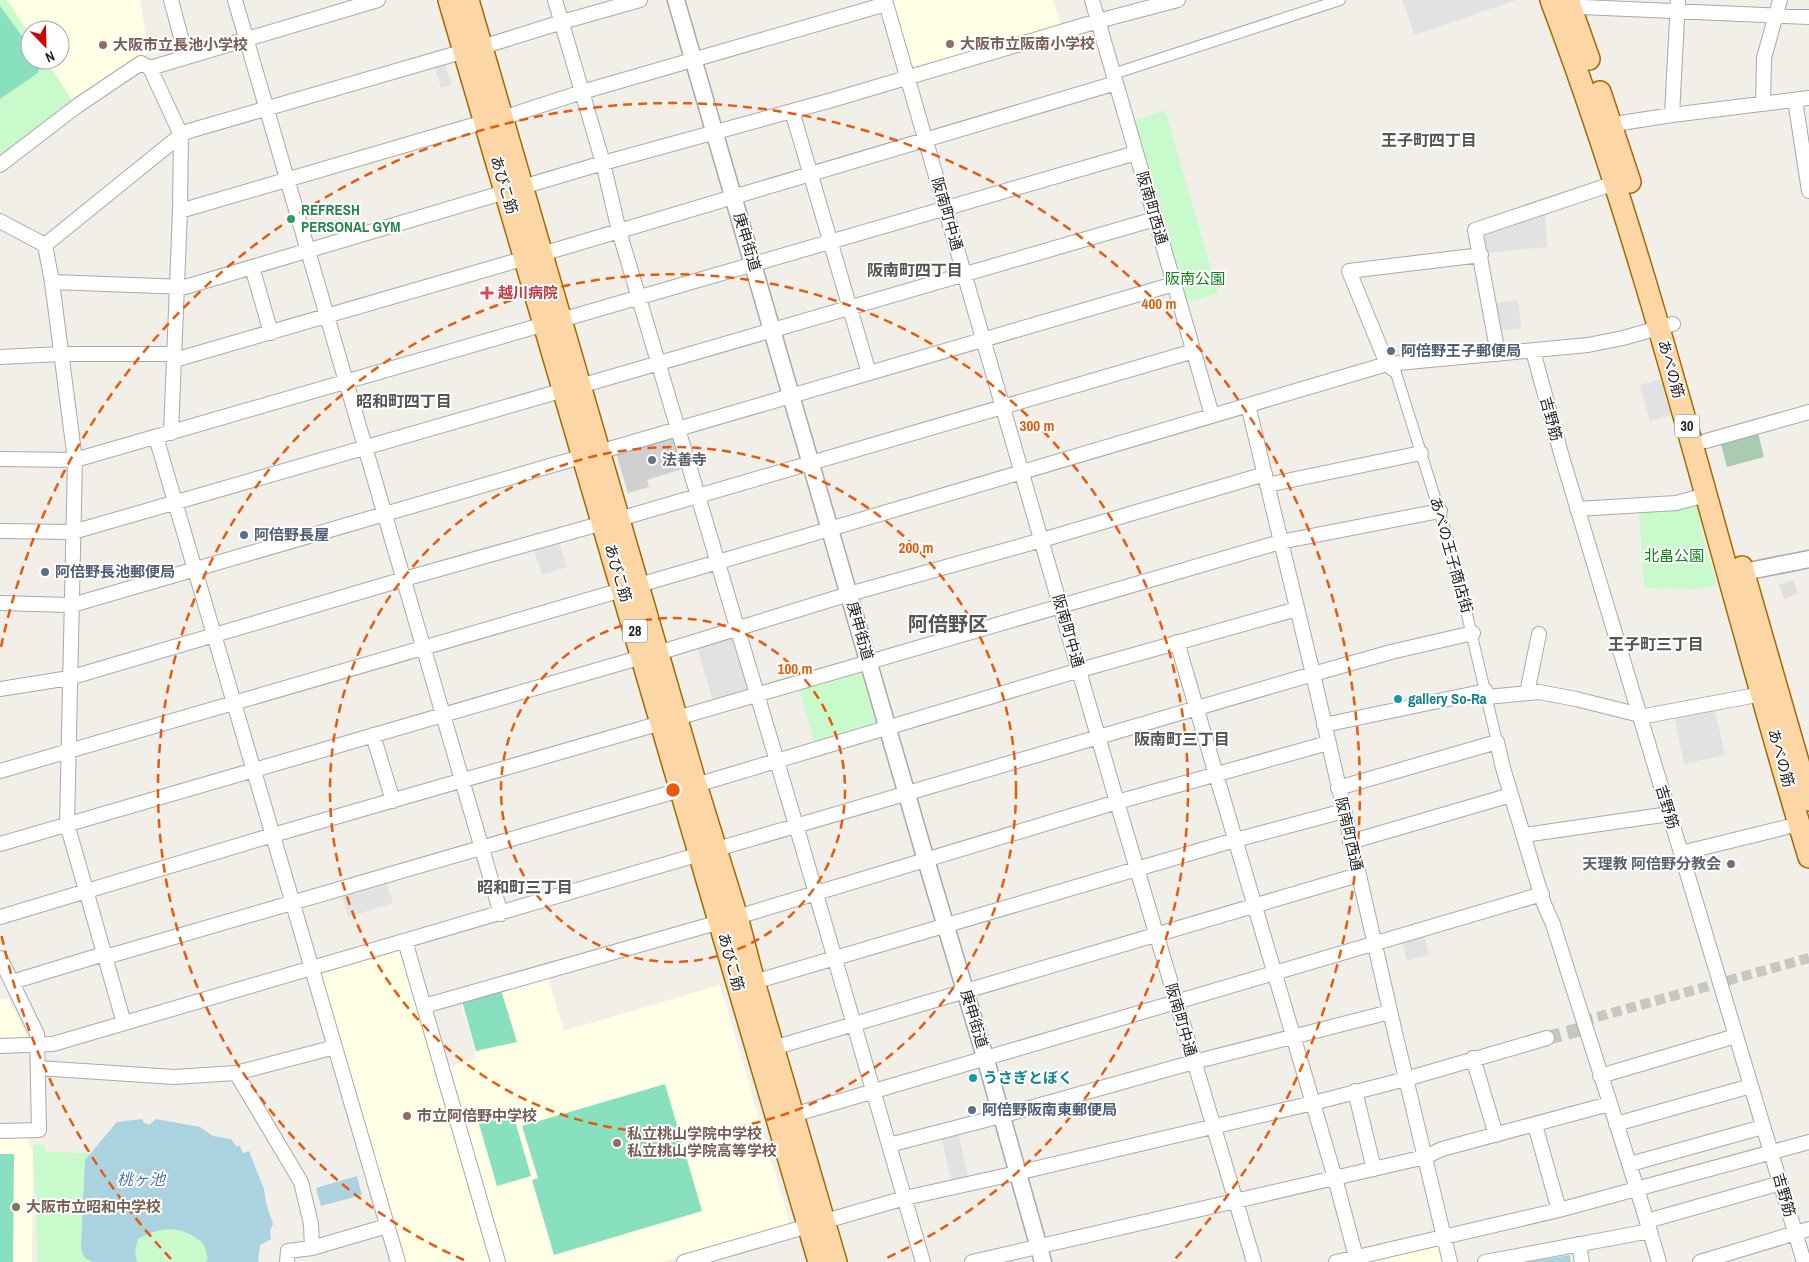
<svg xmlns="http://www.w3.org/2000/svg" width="1809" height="1262" font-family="'Archivo Narrow','Noto Sans JP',sans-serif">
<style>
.residential{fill:#e0dfdf}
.education{fill:#ffffe5}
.religious{fill:#d0d0d0}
.cemetery{fill:#aacbaf}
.park{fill:#c8facc}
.pitch{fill:#88e0be}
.parking{fill:#e2e2e2}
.water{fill:#aad3df}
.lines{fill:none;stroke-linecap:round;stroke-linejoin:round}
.pedestrian-tunnel{stroke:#c8c6c1;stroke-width:10;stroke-dasharray:10 5;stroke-linecap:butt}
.minor-tunnel{stroke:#c8c6c1;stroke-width:14;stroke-dasharray:14 7;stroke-linecap:butt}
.pedestrian-casing{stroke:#a9a9a9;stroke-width:12}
.minor-casing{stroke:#a9a9a9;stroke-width:16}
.tertiary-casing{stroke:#a9a9a9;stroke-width:19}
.primary-casing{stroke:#a06b00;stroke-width:24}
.pedestrian{stroke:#fff;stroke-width:10}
.minor{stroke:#fff;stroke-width:14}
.tertiary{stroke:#fff;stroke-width:16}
.primary{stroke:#fcd6a4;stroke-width:21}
.ring{fill:none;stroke:#e8590c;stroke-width:2.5;stroke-dasharray:9 6}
.education-dot{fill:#8d6e63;stroke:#fff;stroke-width:2}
.leisure-dot{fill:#2e9e5b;stroke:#fff;stroke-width:2}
.health-dot{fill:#e0444e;stroke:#fff;stroke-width:2}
.service-dot{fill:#5c6f8a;stroke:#fff;stroke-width:2}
.worship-dot{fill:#6b7280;stroke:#fff;stroke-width:2}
.culture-dot{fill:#0f9aa8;stroke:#fff;stroke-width:2}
.labels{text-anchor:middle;stroke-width:4;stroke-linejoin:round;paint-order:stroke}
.shield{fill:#fff;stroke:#646464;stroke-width:1}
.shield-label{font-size:14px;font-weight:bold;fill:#222}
.education-label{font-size:15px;font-weight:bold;fill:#785e54;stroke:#fff;text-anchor:start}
.street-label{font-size:15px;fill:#222;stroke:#fff}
.leisure-label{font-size:15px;font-weight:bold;fill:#27864d;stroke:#fff;text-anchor:start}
.park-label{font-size:15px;fill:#0c8416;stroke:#fff}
.health-label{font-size:15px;font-weight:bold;fill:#be3a42;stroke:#fff;text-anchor:start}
.service-label{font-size:15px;font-weight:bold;fill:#4e5e75;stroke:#fff;text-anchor:start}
.worship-label{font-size:15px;font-weight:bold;fill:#5b616d;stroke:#fff;text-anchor:start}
.culture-label{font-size:15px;font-weight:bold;fill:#0d838f;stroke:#fff;text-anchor:start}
.neighbourhood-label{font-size:16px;font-weight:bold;fill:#555;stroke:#fff}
.water-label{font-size:16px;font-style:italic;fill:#4a7aab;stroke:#fff}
.district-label{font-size:20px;font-weight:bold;fill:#555;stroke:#fff}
.centre{fill:#e8590c;stroke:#fff;stroke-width:2.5}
.ring-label{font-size:15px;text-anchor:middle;font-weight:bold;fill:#e8590c;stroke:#fff;stroke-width:4;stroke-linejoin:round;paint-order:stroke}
</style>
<rect width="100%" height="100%" fill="#f2efe9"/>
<path class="residential" d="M1794,580L1798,594L1784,599L1779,585Z"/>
<path class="education" d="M7,0H140L145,29L147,54L73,102L46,60H60V30H30V35Z
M891,0H1053L1061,26L915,67L910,62Z
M401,946L494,1262H405L320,970Z
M547,975L564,1031L720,985L790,1224L662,1262H503L447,1068L476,1059L474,1054L476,1053L460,1000Z
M0,999H9L30,1042H0Z
M26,1136L33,1151L32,1262H0V1137Z
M1442,1241L1447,1262H1356Z"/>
<path class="religious" d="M679,434L688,467L647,480L649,487L628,493L616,453Z"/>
<path class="cemetery" d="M1757,429L1764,457L1727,467L1720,441Z"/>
<path class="park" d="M0,0H7L30,35V60H46L73,102L0,157Z
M1165,110L1218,293L1183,304L1131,122Z
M1697,503L1703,523L1699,525L1717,585L1699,589L1644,588L1639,509Z
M858,670L862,673L878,725L815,745L799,688Z
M33,1145H44L46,1152L88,1153L119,1167L175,1200L218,1262H38Z"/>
<path class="pitch" d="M0,6L30,47V60L40,61L38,73L0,99Z
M501,990L517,1042L476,1051L462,1001Z
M665,1084L702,1211L554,1255L532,1180L538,1178L522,1126Z
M513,1114L531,1176L497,1186L479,1124Z
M0,1154H14L13,1262H0Z"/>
<path class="parking" d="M1402,0H1516L1415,35Z
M445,64L451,85L441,88L435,67Z
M1545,213L1547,247L1483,253L1480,233Z
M1518,300L1521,328L1499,331L1496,303Z
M1661,379L1671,415L1650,421L1640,385Z
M558,540L567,567L542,575L533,548Z
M734,635L751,691L713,702L697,647Z
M1714,707L1725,755L1684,764L1674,716Z
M386,880L393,903L348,917L341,893Z
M1424,935L1429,954L1407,961L1402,941Z
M958,1132L969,1180L952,1184L941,1136Z"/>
<path class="water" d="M143,1119V1122L149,1125L156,1119L200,1127L213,1136L231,1139L237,1147L239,1145L243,1153L249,1151L264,1189L266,1203L273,1224L270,1231L271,1239L260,1245L258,1262H206L208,1259C206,1254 206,1247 203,1244C201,1241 199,1240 197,1239C178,1224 157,1228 138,1239L135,1252L137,1262H92L84,1257L81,1248L85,1160L117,1122Z
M357,1176L362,1195L321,1206L316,1188Z
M1570,1255L1571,1262H1528Z"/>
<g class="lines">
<path class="pedestrian-tunnel" d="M1583,1021L1809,958"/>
<path class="minor-tunnel" d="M1547,1038L1585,1028"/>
<defs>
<path id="pedestrian" d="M1113,74L1340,0
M1395,370L1453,555L1497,742"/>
<path id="minor" d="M171,0L186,56
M235,0L501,914
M555,0L603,163L619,231L796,825L923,1262
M885,0L1117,802L1254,1262
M1092,0L1212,415
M1571,8L1582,7L1809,17
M482,47L562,22L640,0
M150,68L378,0
M1795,100L1809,191
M1763,104L1764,58L1780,0
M792,111L869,373
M1672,115L1678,0
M502,118L582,92L886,4
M1605,128L1621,123L1672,115L1809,98
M0,165L77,106L141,63L150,68L181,135L180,211L171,433
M180,211L484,122
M0,221L45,245
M45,245L52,282L75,460L67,824L124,1023
M45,245L181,135L189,131L465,51
M542,254L1116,83
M252,267L271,333
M52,282L185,287L603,163L832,100L1098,21L1178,0
M561,320L1136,153
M1533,351L1562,457L1804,1262
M1498,354L1475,230L1615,183
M0,357L61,354H169L178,359L526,258
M1393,369L1387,364L1349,271L1481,255
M580,386L1155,219
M1248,405L1313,674L1396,1037L1450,1262
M156,437L398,1262
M1706,441L1809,412
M599,452L1174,284
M0,459L75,460L545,324
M1267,485L1421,453
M1577,509L1676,503L1706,495
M619,519L1194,351
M0,531L73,532L564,390
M0,603L68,605L79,603L584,456
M1177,642L1335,1178L1356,1257
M658,653L849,594L1042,540L1265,474
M0,689L69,678L404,579L603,523
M1527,693L1539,634
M1487,697L1539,692L1576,699L1640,715
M1640,717L1762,694
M677,718L1280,542L1440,511
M1324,725L1486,691
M373,735L393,801
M0,771L718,562L1387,364L1588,345L1623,338L1673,324
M696,785L1080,670L1297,609
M1338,788L1497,742L1503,768L1544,904L1553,924C1588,1037 1626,1149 1659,1262
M1524,835L1669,814
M1350,842L1511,795
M0,844L642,657
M1681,853L1799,824
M0,917L273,835L661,723
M737,917L1117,802L1328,743
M405,941L498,1262
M0,958L37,1034L39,1130L0,1131
M12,982L104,954L109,956L680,790
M754,982L1235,840L1344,811
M424,1006L720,922
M0,1046L53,1044L1313,674L1391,652L1473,633
M773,1048L1358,875
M1473,1058L1496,1135
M38,1068L174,1077L236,1073L335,1047
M236,1073L301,1182L311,1224L312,1248
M1600,1076L1736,1036
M1355,1091L1374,1169
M793,1115L1542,894
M1616,1124L1751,1086
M1535,1125L1559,1210
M889,1145L1001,1116L1194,1062L1390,1012
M1630,1164L1763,1127
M1647,1221L1781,1183
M1579,1244L1582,1262
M287,1262L288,1251L312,1248L387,1226
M684,1262L905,1198L1017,1173L1313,1103L1406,1079L1547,1038
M972,1262L1425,1157L1442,1149L1609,1104
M1336,1262L1559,1210L1809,1142
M1485,1262L1650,1231
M1700,1262L1809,1229"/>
<path id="tertiary" d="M676,0L926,860L985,1057L1043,1262
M1734,574L1809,559"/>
<path id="primary" d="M449,0L819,1262
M468,0L696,785L737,917L754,982L836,1262
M1551,0C1657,280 1722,572 1809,857
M1568,0L1589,59
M1600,92L1630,182
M1742,567L1809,800"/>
</defs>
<use href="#pedestrian" class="pedestrian-casing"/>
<use href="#minor" class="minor-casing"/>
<use href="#tertiary" class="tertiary-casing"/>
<use href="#primary" class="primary-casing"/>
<use href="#pedestrian" class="pedestrian"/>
<use href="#minor" class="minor"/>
<use href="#tertiary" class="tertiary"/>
<use href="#primary" class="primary"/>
</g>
<g class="ring">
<circle cx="673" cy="790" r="172"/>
<circle cx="673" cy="790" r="343"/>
<path d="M464 1260A515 515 0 1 1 882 1260"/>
<path d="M171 1259A687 687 0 0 1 1 933M1 647A687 687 0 1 1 1175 1259"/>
</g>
<g class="education-dot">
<circle cx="950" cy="44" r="5"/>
<circle cx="103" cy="45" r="5"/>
<circle cx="407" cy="1116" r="5"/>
<circle cx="617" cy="1143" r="5"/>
<circle cx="16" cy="1207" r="5"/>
</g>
<circle class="leisure-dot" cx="291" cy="219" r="5"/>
<path class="health-dot" d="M484.5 285.5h5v5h5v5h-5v5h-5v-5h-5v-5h5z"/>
<g class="service-dot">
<circle cx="1391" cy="351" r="5"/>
<circle cx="244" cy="535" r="5"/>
<circle cx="45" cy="572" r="5"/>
<circle cx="972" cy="1110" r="5"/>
</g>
<g class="worship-dot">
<circle cx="652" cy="460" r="5"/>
<circle cx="1731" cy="864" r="5"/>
</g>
<g class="culture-dot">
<circle cx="1398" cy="699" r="5"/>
<circle cx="973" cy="1078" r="5"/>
</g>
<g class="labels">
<g class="shield">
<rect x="1674.5" y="414.5" width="25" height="23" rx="4"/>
<rect x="622.5" y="619.5" width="25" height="23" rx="4"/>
</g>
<g class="shield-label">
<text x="1687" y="431">30</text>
<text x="635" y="636">28</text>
</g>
<g class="education-label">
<text x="960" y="49">大阪市立阪南小学校</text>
<text x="113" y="50">大阪市立長池小学校</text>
<text x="417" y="1121">市立阿倍野中学校</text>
<text x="627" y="1139">私立桃山学院中学校<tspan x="627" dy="17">私立桃山学院高等学校</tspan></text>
<text x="26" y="1212">大阪市立昭和中学校</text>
</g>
<g class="street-label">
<text transform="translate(504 185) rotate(73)" y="5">あびこ筋</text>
<text transform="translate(1152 208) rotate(74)" y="5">阪南町西通</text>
<text transform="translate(947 214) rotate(74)" y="5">阪南町中通</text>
<text transform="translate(747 242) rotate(73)" y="5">庚申街道</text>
<text transform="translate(1671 369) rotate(74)" y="5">あべの筋</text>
<text transform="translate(1551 419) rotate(75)" y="5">吉野筋</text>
<text transform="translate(1451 555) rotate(74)" y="5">あべの王子商店街</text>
<text transform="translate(618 573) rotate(73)" y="5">あびこ筋</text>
<text transform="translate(860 631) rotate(74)" y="5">庚申街道</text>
<text transform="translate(1068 631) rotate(74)" y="5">阪南町中通</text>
<text transform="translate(1781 758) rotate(74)" y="5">あべの筋</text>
<text transform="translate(1667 807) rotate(73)" y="5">吉野筋</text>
<text transform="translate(1349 834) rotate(77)" y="5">阪南町西通</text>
<text transform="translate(731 962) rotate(74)" y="5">あびこ筋</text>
<text transform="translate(974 1019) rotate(73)" y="5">庚申街道</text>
<text transform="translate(1181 1020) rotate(74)" y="5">阪南町中通</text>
<text transform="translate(1784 1195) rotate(74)" y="5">吉野筋</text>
</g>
<g class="leisure-label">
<text x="301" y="215">REFRESH<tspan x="301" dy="17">PERSONAL GYM</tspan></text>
</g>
<g class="park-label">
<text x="1195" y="284">阪南公園</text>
<text x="1674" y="561">北畠公園</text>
</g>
<g class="health-label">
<text x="498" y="298">越川病院</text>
</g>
<g class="service-label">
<text x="1401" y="356">阿倍野王子郵便局</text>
<text x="254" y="540">阿倍野長屋</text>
<text x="55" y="577">阿倍野長池郵便局</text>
<text x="982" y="1115">阿倍野阪南東郵便局</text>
</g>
<g class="worship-label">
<text x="662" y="465">法善寺</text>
<text x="1721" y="869" text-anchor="end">天理教 阿倍野分教会</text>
</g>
<g class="culture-label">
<text x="1408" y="704">gallery So-Ra</text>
<text x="983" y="1083">うさぎとぼく</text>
</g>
<g class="neighbourhood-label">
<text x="1429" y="146">王子町四丁目</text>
<text x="915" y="276">阪南町四丁目</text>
<text x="404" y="407">昭和町四丁目</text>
<text x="1656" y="650">王子町三丁目</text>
<text x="1182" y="745">阪南町三丁目</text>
<text x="525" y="893">昭和町三丁目</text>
</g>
<g class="water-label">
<text x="141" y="1185">桃ヶ池</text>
</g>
<g class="district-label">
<text x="948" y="631">阿倍野区</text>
</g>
</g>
<circle cx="673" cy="790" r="8" class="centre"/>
<g class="ring-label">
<text x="1159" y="309">400 m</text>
<text x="1037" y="431">300 m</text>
<text x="916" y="553">200 m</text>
<text x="795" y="674">100 m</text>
</g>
<g transform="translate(45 45) rotate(157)"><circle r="24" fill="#ffffff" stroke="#a7a7a7"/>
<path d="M0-4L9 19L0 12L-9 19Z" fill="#d40000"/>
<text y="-8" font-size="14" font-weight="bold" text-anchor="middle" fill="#222222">N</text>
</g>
</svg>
